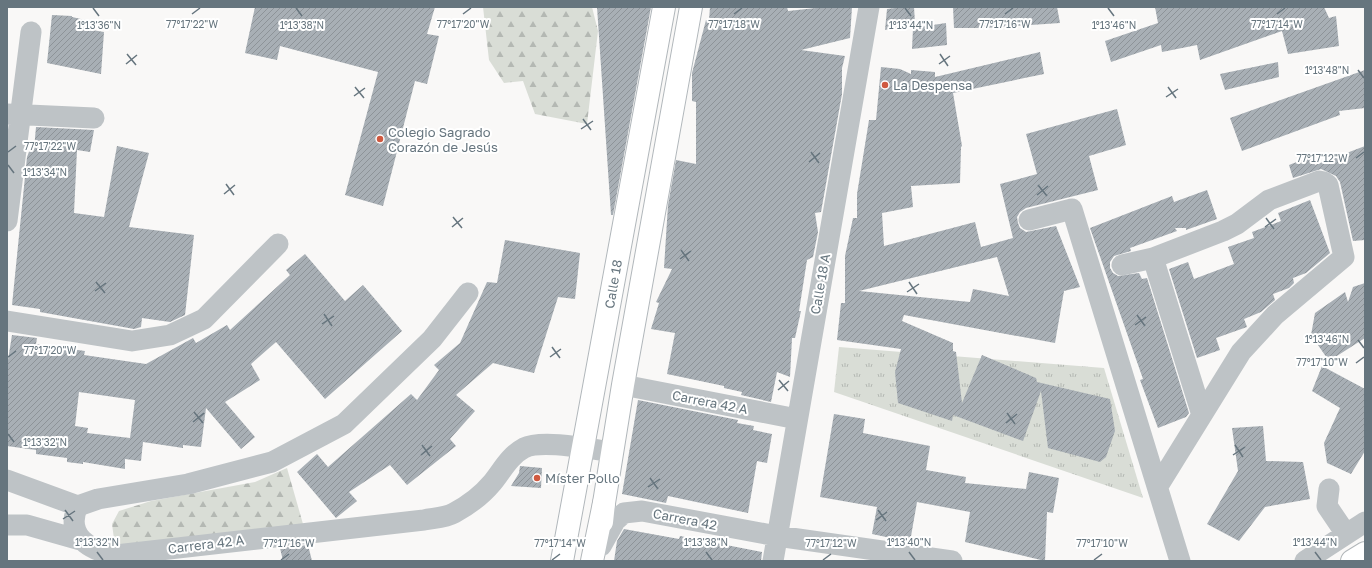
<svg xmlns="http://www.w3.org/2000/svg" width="1372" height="568" font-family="'Golos Text',sans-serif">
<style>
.grass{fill:url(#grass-tufts)}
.forest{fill:url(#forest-firs)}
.building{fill:url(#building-hatch);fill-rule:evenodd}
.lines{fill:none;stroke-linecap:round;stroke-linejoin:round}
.secondary-casing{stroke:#b1b7bb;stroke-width:24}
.primary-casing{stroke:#b2b7ba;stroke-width:24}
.street{stroke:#bec3c6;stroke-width:21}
.secondary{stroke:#fff;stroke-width:22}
.primary{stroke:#fff;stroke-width:22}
.ticks{fill:none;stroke:#66757e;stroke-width:1.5}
.poi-dot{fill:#cf5940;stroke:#fff;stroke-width:1.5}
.labels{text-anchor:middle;stroke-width:4;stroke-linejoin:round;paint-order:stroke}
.poi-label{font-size:13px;fill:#66757e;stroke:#fff;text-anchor:start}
.street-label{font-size:13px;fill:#66757e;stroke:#fff}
.ticks-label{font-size:10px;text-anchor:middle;fill:#66757e;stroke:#fff;stroke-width:4;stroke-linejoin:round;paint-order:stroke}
</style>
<defs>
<pattern id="grass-tufts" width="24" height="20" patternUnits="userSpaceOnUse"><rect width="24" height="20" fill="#d9ddd6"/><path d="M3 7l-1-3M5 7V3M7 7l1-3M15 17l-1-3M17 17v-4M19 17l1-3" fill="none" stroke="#b4b8b3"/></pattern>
<pattern id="forest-firs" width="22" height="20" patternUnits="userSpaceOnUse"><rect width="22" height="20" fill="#d9ddd6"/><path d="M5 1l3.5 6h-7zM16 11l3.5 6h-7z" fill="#b4b8b3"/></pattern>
<pattern id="building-hatch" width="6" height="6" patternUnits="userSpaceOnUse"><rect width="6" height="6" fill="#a8afb5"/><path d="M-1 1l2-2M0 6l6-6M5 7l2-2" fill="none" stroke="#8d9398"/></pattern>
</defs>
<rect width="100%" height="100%" fill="#f9f8f7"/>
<path class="grass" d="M839,347L1104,368L1143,498L834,392Z"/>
<path class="forest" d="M483,7H592L598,31L587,124L535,114L523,81L504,83L489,60Z
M287,468L303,524L124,547L114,539L112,524L119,511L151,501L255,482Z"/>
<path class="building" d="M255,7H435L427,34L439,36L427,84L415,81L383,206L345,195L378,72L280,46L277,60L245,53Z
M597,7H651L613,215H611Z
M710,7H787L788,11L825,7H852L850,38L801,50L845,56L842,68V94L821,212L815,213L818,232L813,257L807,260L799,311H801L795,338H792L790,377L777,372L771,402L741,395L742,392L724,388V386L667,374L675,333L651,329L659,303L656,302L672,269L664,268L668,205L676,160L696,164V102L692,101V73L706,20H709Z
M903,7H914L915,23L885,30L887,9Z
M953,7H1057L1060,23L985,28H954Z
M1155,7H1324L1329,18L1336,16L1339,46L1288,54L1282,31L1200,60L1197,45L1162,52L1161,45L1111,62L1105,41L1158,23Z
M52,15L72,16V17L94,22L92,30L104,32L101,74L47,63Z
M946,23L947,45L912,49L913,28Z
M1040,52L1044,74L953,93L962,146L961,147L960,183L911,186L913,207L882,213L884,246L975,222L981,247L1013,238L1000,184L1037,174L1026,134L1117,109L1126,145L1089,156L1098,190L1026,208L1020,212L1017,217L1018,223L1020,228L1026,232L1056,226L1080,287L1064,291L1055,343L904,315L902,321L953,343V351L956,352L962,403L982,355L1036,378L1037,382L1110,399L1115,431L1106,457L1100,462L1048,448L1041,391L1023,441L953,415L952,421L898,403L895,372L901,349L837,340L841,303H845V256L853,218H857V194L869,120H876L881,67L900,69L911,74V70L935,72V77ZM997,257L1009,296L973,289L970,302L859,291Z
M1278,62L1279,77L1225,90L1220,74Z
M1365,70V108L1339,111L1340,115L1242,151L1230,118Z
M36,127L94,130L90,152L77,150L74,213L104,217L117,146L149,153L129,227L194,235L185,315L170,322L142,318L141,327L134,329L40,312V309L12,305L27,157L30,149H34Z
M1365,146V240L1353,241L1340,182L1336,176L1321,169L1293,178L1289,165L1312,156L1315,165Z
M1207,190L1217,219L1186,230V228H1175L1177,231L1130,248L1131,251L1114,256L1110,262V268L1113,273L1118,276L1139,273L1142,279L1147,278L1189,413L1186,417L1158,428L1140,380L1143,379L1090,228L1172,196L1174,202Z
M1310,200L1330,253L1306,273L1293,278L1294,283L1289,288L1273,294L1275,300L1261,312L1244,319L1247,327L1216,338L1220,350L1197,358L1169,269L1188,262L1194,279L1234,264L1228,247L1254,238L1252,232L1281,221L1278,213Z
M505,240L580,253L575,299L558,297L534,373L493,363L456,395L475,411L450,439L456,446L407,485L390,465L349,492L357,501L336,518L297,472L317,454L328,467L411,394L417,400L439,370L434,365L460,343L487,282L497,283Z
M305,254L345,301L363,285L402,331L325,399L276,342L251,364L260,380L225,402L255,437L241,449L206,408L201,447L183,445V448L143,442L141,461L125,459V469L83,462V464L67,462V458L36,454V450L7,446V366L12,335L37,338L36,344L85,351L84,355L146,364L193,338L196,343L227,325L230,330L290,275L286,270ZM79,392L135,400L130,438L87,433L88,428L75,426Z
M1365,283V338L1329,361L1311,335L1315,313L1345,292L1348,302L1353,287Z
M1322,366L1365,389V451L1351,474L1327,463L1324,443L1340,408L1312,391Z
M638,400L738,420L737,423L754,426L753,430L772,434L767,463L757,461L748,513L668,496L666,503L622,494Z
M834,414L865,419L863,433L930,446L926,470L966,477L965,483L1026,489L1029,472L1059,478L1053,513L1047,512L1045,561L965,542L970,512L917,502L910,542L872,534L877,507L820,497Z
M1263,426L1266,461L1303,462L1310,499L1265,507L1239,541L1207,524L1238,471L1232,428Z
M520,466L542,468L541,488L511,486L519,473Z
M624,529L679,539L680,536L762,552L761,561H614L617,541Z
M308,545L312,561H283L280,548Z"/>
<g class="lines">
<defs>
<path id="secondary" d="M602,522L604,503L623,385L691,7
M562,561L664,7"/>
<path id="primary" d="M592,561L604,503
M1352,561L1365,553"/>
</defs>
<use href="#secondary" class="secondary-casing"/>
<use href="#primary" class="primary-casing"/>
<path class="street" d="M7,114L94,118
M1029,220L1072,209L1180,561
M7,221L31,32
M1153,258L1202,415
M1122,265L1153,258L1223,231L1237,224L1269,200L1319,181L1324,182L1328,185L1344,257L1275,315L1241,352L1158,486
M468,293L432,339L344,424L272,462L188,484L98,499L78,506C64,535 90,551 116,555L424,520C433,518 445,518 454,513C467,506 482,495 492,483C502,471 509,456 524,448C542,439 591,449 612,452
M7,321L132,341L170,335L204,319L278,244
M623,385L797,419
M7,480L78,506
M1329,489L1327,506L1346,534
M7,525H27L80,540
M601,546L615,521L624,513L642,511L777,536L952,561
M773,561L869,7
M1305,561L1365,522"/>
<use href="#secondary" class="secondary"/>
<use href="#primary" class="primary"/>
</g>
<path class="ticks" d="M93,8L99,16M296,8L302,16M905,8L911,16M1108,8L1114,16M192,14L200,8M463,14L471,8M734,14L742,8M1005,14L1013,8M1277,14L1285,8M127,54L136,65M940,54L948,66M126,64L137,55M939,64L950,56M1358,70L1364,78M355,87L364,98M1168,87L1176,98M354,96L365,88M1166,97L1178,89M583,119L591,130M581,129L593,121M8,152L16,146M811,152L819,163M1356,158L1364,152M809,162L820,153M8,165L14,173M226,184L234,195M1038,185L1047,196M224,194L235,185M1037,195L1048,186M453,217L462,228M1266,218L1274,229M452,227L463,218M1265,227L1276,219M681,250L689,261M680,259L691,251M96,282L105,293M909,282L917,294M95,291L106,283M907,292L919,284M324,314L332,326M1137,315L1145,326M322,324L334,316M1135,325L1146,317M1358,340L1364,348M552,347L560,358M8,357L16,351M550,357L561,349M1356,363L1364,357M779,380L788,391M778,390L789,381M194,412L203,423M1007,413L1015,424M193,422L204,413M1006,423L1017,414M8,434L14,442M422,445L430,456M1235,445L1243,457M421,455L432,446M1233,455L1245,447M650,478L658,489M648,487L660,479M65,510L73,521M878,510L886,521M63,519L75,511M876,520L887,512M97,552L103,560M706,552L712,560M909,552L915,560M1315,552L1321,560M281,560L289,554M552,560L560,554M823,560L831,554M1094,560L1102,554"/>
<g class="poi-dot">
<circle cx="885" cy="85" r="4"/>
<circle cx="380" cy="139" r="4"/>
<circle cx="537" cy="478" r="4"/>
</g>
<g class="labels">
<g class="poi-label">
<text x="893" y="90">La Despensa</text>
<text x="388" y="137">Colegio Sagrado<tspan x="388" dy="15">Corazón de Jesús</tspan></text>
<text x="545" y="483">Míster Pollo</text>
</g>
<g class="street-label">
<text transform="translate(613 284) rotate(-80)" y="5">Calle 18</text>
<text transform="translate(820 284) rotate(-80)" y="5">Calle 18 A</text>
<text transform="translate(710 402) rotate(11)" y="5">Carrera 42 A</text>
<text transform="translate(685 519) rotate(11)" y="5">Carrera 42</text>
<text transform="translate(206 544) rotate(-7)" y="5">Carrera 42 A</text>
</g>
</g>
<g class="ticks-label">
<text x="192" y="28">77°17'22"W</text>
<text x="463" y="28">77°17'20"W</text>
<text x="734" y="28">77°17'18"W</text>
<text x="1005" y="28">77°17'16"W</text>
<text x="1277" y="28">77°17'14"W</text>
<text x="99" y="29">1°13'36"N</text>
<text x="302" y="29">1°13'38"N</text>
<text x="911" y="29">1°13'44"N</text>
<text x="1114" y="29">1°13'46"N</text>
<text x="1327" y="74">1°13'48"N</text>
<text x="50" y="150">77°17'22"W</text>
<text x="1322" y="162">77°17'12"W</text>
<text x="45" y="176">1°13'34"N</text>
<text x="1327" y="343">1°13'46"N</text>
<text x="50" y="354">77°17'20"W</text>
<text x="1322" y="366">77°17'10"W</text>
<text x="45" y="446">1°13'32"N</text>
<text x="97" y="546">1°13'32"N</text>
<text x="706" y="546">1°13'38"N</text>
<text x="909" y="546">1°13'40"N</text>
<text x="1315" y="546">1°13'44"N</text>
<text x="289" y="547">77°17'16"W</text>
<text x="560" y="547">77°17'14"W</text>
<text x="831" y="547">77°17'12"W</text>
<text x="1102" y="547">77°17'10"W</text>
</g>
<rect width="1372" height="568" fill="none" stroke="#66757e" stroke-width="16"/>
</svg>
